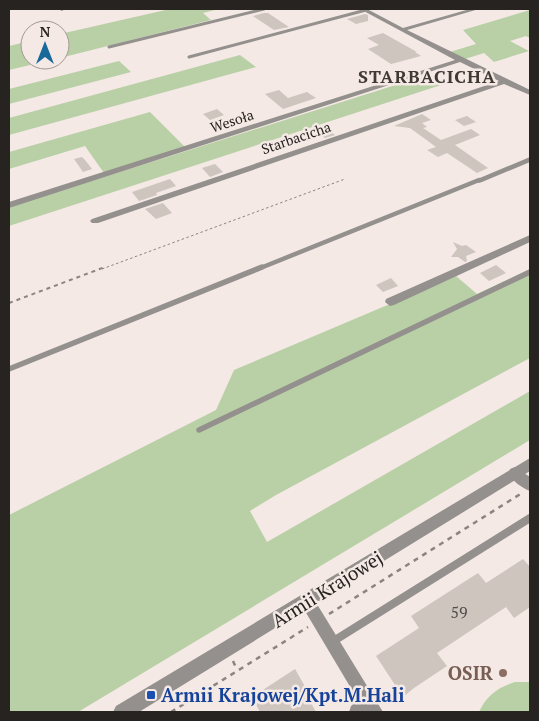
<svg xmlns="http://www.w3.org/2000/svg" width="539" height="721" font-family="'PT Serif',serif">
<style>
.green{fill:#b9d0a7}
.building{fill:#cec5bf}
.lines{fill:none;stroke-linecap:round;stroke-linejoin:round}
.path-far2{stroke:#8b8480;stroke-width:1;stroke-dasharray:2.5 2.5;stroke-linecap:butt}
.path-far1{stroke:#8b8480;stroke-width:2;stroke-dasharray:4 4;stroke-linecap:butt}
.path{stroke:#8b8480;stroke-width:2.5;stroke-dasharray:5 5;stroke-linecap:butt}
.service-far3{stroke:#94908d;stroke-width:3}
.service-far2{stroke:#94908d;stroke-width:4.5}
.service-far1{stroke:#94908d;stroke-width:5.5}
.service{stroke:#94908d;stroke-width:8}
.minor{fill:#94908d;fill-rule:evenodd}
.tertiary{fill:#94908d;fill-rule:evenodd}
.education-dot{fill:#8d6e63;stroke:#f4e9e4;stroke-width:2}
.transit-dot{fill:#1a4fb4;stroke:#f4e9e4;stroke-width:2}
.labels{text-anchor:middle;stroke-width:5;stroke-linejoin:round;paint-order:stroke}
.far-street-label{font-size:14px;fill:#272321;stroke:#f4e9e4}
.near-number-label{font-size:16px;fill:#514c48}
.far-district-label{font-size:18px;font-weight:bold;letter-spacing:1px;fill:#413935;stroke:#f4e9e4}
.near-street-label{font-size:19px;fill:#272321;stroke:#f4e9e4}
.near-education-label{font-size:19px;font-weight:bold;fill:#785e54;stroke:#f4e9e4;text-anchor:end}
.near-transit-label{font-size:19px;font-weight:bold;fill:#164399;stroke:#f4e9e4;text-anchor:start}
</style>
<rect width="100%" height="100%" fill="#f4e9e4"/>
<path class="green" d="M170,9H219L203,13L211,20L60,58V34Z
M530,10V38L526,36L510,41L529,51L494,62L484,53L465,59L450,52L476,44L463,30Z
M30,41V60H51L9,70V46Z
M240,55L256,67L9,135V118Z
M119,61L131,72L9,104V89Z
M424,76L441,85L9,226V207Z
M150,112L185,147L104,173L85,146L9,169V152Z
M530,269V358L276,495L250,511L267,542L530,391V440L78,712H9V515L216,410L234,370L456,276L477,294Z
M515,682H530V712H479C486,696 498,687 515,682Z"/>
<path class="building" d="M264,13H268L289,27L274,30L253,16Z
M365,14L368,15V21L356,24L347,19Z
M383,33L417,52H415L421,56L391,64L368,49L379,45L367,38Z
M279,90L288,98L307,92L316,98L283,109L265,94Z
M217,109L224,115L210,120L203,114Z
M422,114L431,120L422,123L427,127L423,128L441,140L471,129L480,135L455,145L488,168L477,173L447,153L438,157L427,150L436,147L410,128L394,126Z
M467,116L476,122L464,126L455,120Z
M325,127L335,135L325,138L313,131Z
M82,157L85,160L92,169L83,172L74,159Z
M215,164L223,172L210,177L202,168Z
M170,179L176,186L156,193L157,195L139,201L132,192Z
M163,203L172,213L156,219L145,209Z
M453,242L462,246L466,245L476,252L466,256L467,261L465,262L458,257H451L457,249Z
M496,265L506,273L489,281L480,273Z
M391,278L398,286L383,292L376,285Z
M523,559L530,567V607L514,618L506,607L437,653L447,666L414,688L403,697L376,656L419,628L411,616L478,573L486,583Z
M295,669L307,690L305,692L316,712H260L252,697Z"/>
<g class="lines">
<path class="path-far2" d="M102,269L345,179"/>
<path class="path-far1" d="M9,303L105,267"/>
<path class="path" d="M329,614L522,493
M233,661L237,670
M171,712L308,627"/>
<path class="service-far3" d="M109,47L264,9
M189,57L366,10"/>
<path class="service-far2" d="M258,269L479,180"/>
<path class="service-far1" d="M9,369L262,267
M199,430L530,272"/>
<path class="service" d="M332,642L530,518"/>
<path class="minor" d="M58,9H65L62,11Z
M360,9H367L403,28L470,9H479L407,30L530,90V95L504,84L98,223H92L90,221L92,219L499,81L460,62L9,208V202L455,60Z
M530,157V162L482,182L479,183L475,180Z
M530,235V242L394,305L390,306L385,302L386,299Z
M515,467L530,477V491C522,488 512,481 509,473L510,469Z
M307,594L312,596L383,712H349L351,706L358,700L302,606L300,601L302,596Z"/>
<path class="tertiary" d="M530,458V471L139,712H113L116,706Z"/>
</g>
<circle class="education-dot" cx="503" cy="673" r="5"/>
<rect class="transit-dot" x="146" y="690" width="10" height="10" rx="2.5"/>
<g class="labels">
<g class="far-street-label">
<text transform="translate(232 121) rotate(-18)" y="5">Wesoła</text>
<text transform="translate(296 138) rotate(-19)" y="5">Starbacicha</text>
</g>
<g class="near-number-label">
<text x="459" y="618">59</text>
</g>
<g class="far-district-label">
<text x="427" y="83">STARBACICHA</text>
</g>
<g class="near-street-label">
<text transform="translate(327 589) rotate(-32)" y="7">Armii Krajowej</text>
</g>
<g class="near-education-label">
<text x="493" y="680">OSIR</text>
</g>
<g class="near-transit-label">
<text x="161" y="702">Armii Krajowej/Kpt.M.Hali</text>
</g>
</g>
<rect width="539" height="721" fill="none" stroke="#272321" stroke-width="20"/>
<g transform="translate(45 45)"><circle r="24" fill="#f4e9e4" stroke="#a29a96"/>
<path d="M0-4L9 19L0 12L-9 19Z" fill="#19699b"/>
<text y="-8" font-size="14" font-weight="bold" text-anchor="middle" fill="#272321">N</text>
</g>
</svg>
